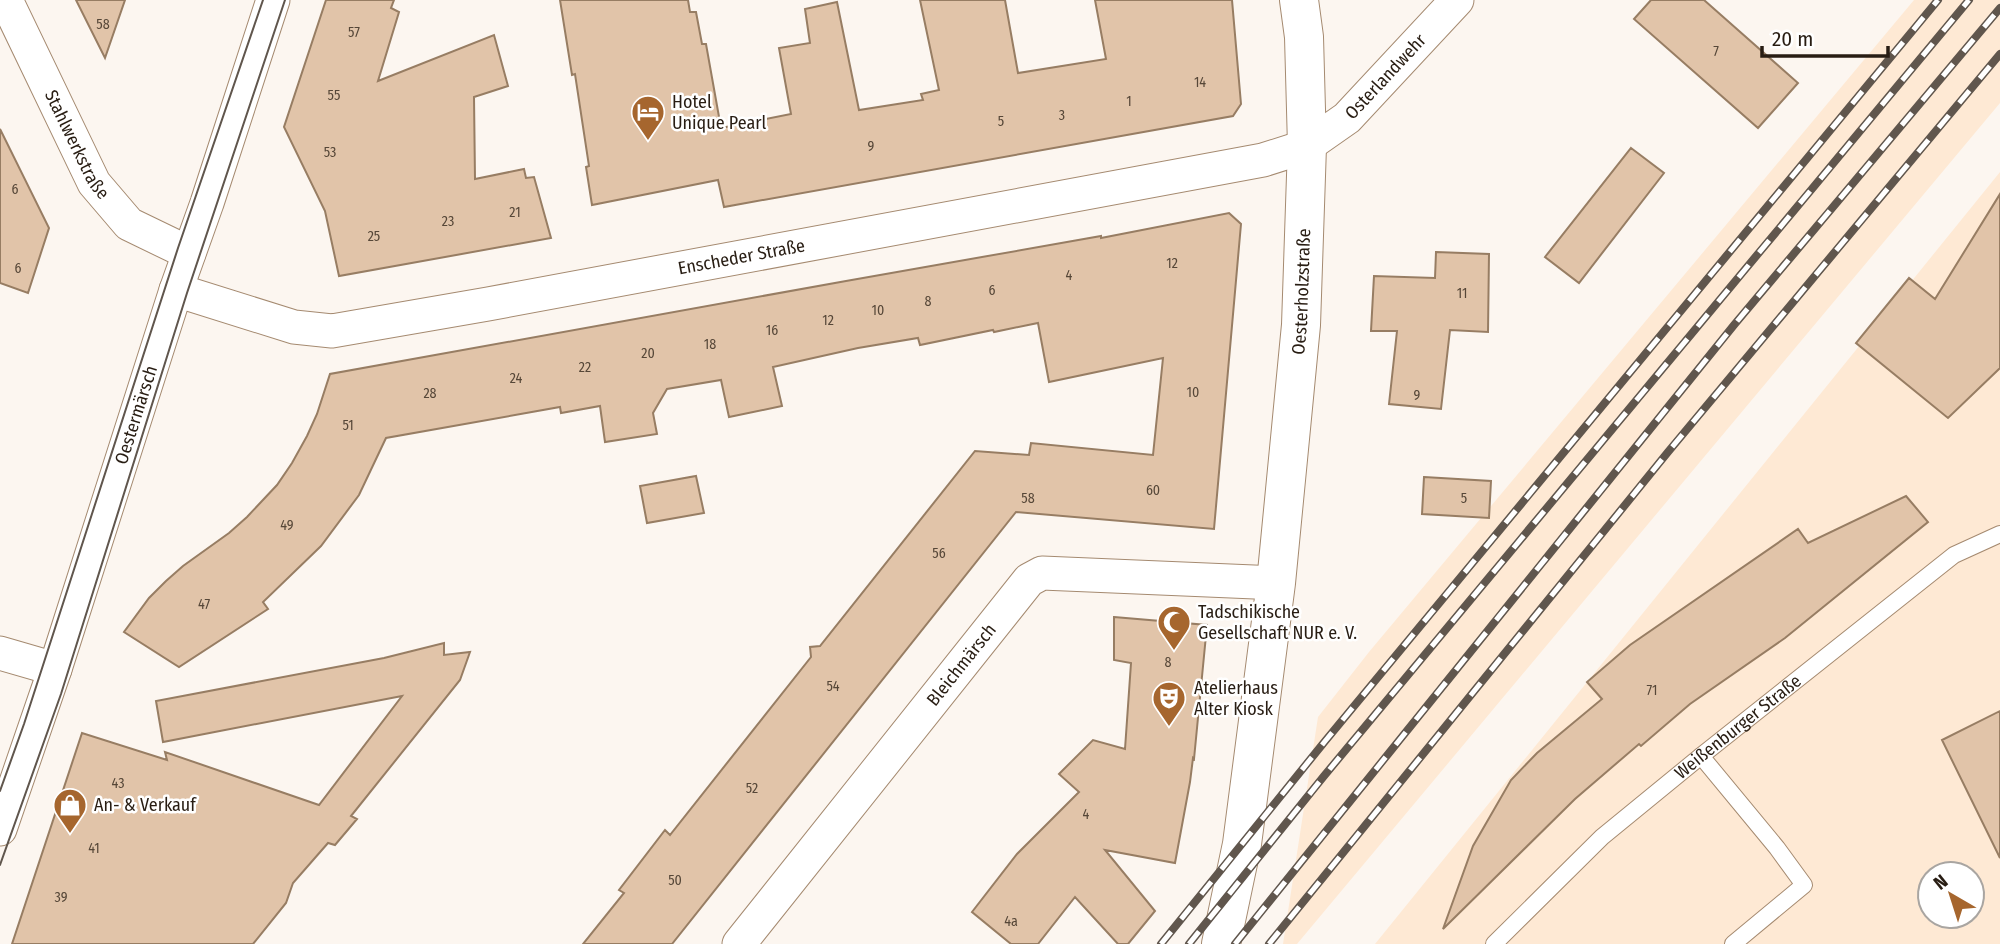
<svg xmlns="http://www.w3.org/2000/svg" width="2000" height="944" font-family="'Fira Sans Condensed',sans-serif">
<style>
.built{fill:#fee9d4;fill-rule:evenodd}
.building{fill:#e1c4a9;stroke:#977d63;stroke-width:2}
.lines{fill:none;stroke-linecap:round;stroke-linejoin:round}
.lane-casing{stroke:#a58a70;stroke-width:18}
.street-casing{stroke:#a58a70;stroke-width:35}
.secondary-casing{stroke:#a58a70;stroke-width:40}
.lane{stroke:#fff;stroke-width:16}
.street{stroke:#fff;stroke-width:33}
.secondary{stroke:#fff;stroke-width:38}
.tram{stroke:#60564d;stroke-width:2}
.rail-casing{stroke:#60564d;stroke-width:8}
.rail{stroke:#fff;stroke-width:5;stroke-dasharray:16;stroke-linecap:butt}
.labels{text-anchor:middle;stroke-width:5;stroke-linejoin:round;paint-order:stroke}
.number-label{font-size:14px;fill:#564738}
.street-label{font-size:18px;fill:#281d13;stroke:#fff}
.poi-label{font-size:18px;fill:#281d13;stroke:#fff;text-anchor:start}
</style>
<rect width="100%" height="100%" fill="#fcf6f0"/>
<path class="built" d="M1914,0H2000V103L1297,944H1283L1318,717L1369,652Z
M2000,172V944H1375ZM1930,874H1972V916H1930Z"/>
<path class="building" d="M76,0H125L105,58Z
M326,0H394L391,8L399,12L378,81L494,35L508,86L474,97L475,179L524,169L526,178L534,177L551,238L339,276L325,211L284,127Z
M560,0H688L690,12H696L702,44H706L721,128L791,114L779,48L810,43L805,9L837,2L859,110L923,100L921,94L939,90L920,0H1005L1018,73L1106,59L1095,0H1232L1241,104L1233,116L724,207L718,180L592,205L586,167L589,166L575,74L572,75Z
M1651,0H1704L1798,83L1758,128L1634,19Z
M0,129L49,228L28,293L0,283Z
M1631,148L1664,173L1579,283L1545,257Z
M2000,194V368L1948,418L1856,343L1909,278L1935,299Z
M1229,213L1241,224L1214,529L1016,512L672,944H583L624,893L619,890L665,830L670,835L811,657L810,647L820,646L975,451L1029,455L1031,443L1153,455L1163,358L1049,382L1038,323L994,332L993,330L920,345L918,338L858,348L773,367L782,406L729,417L721,380L667,389L653,413L657,434L605,442L600,406L561,413L560,407L386,438L359,495L321,546L263,602L268,609L179,667L124,632L149,598L166,581L183,566L229,533L247,517L277,485L292,463L307,436L317,414L330,374L846,281L1101,236V238Z
M1436,252L1489,254L1488,332L1450,330L1441,409L1389,404L1397,331H1371L1374,276L1435,278Z
M696,476L704,513L647,523L640,486Z
M1424,477L1491,481L1489,518L1422,514Z
M1906,496L1928,522L1785,638L1690,704L1641,746L1639,744L1575,799L1443,929L1473,846L1511,780L1537,753L1602,699L1587,682L1630,645L1798,529L1808,543Z
M1114,617L1207,625L1194,759L1193,758L1190,782L1175,863L1105,850L1155,911L1128,944H1118L1075,897L1038,944H1011L972,912L1017,854L1079,792L1059,774L1093,740L1125,749L1131,663L1114,660Z
M444,643V655L470,652L460,680L351,816L357,819L335,845L328,843L293,883L286,903L253,944H12L82,733L167,760L165,752L319,805L402,696L163,742L156,701L384,658Z
M2000,711V858L1942,740Z"/>
<g class="lines">
<defs>
<g id="lane">
<path d="M1701,756L1777,848L1804,885L1733,944"/>
<path id="s1" d="M1494,944L1602,837L1701,756L1954,555L2000,534"/>
</g>
<g id="street">
<path id="s2" d="M6,0L94,183L129,224L189,253"/>
<path id="s3" d="M176,290L294,327L332,331L488,304L1263,160L1307,146L1347,118L1457,0"/>
<path d="M0,653L55,669"/>
<path id="s4" d="M0,829L55,669L176,290L207,203L273,0"/>
<path id="s5" d="M739,944L1029,580L1042,573L1276,583"/>
</g>
<g id="secondary">
<path id="s6" d="M1221,944L1242,844L1276,583L1301,325L1307,146L1304,37L1299,0"/>
</g>
</defs>
<use href="#lane" class="lane-casing"/>
<use href="#street" class="street-casing"/>
<use href="#secondary" class="secondary-casing"/>
<use href="#lane" class="lane"/>
<use href="#street" class="street"/>
<use href="#secondary" class="secondary"/>
<path class="tram" d="M0,791L24,724L178,248L263,0
M0,865L61,694L187,293L285,0"/>
<defs>
<path id="rail" d="M1161,944L1326,740L1938,0
M1189,944L1324,776L1969,0
M1235,944L1734,325L2000,8
M1269,944L1668,452L2000,54"/>
</defs>
<use href="#rail" class="rail-casing"/>
<use href="#rail" class="rail"/>
</g>
<defs>
<symbol id="hotel-pin" viewBox="-11 -11 22 30"><path d="M0 17L-7.5 6A9.5 9.5 0 1 1 7.5 6Z" fill="#a6662e" stroke="#fff"/><path d="M-6-4.5h1.5V1H6V5H4.5V3h-9V5H-6ZM-4 0a1.8 1.8 0 1 1 3.6 0ZM.5 0V-2.5h3Q6-2.5 6 0Z" fill="#fff"/></symbol>
<symbol id="mosque-pin" viewBox="-11 -11 22 30"><path d="M0 17L-7.5 6A9.5 9.5 0 1 1 7.5 6Z" fill="#a6662e" stroke="#fff"/><path d="M3.5-4.9A6 6 0 1 0 3.5 4.9A5 5 0 1 1 3.5-4.9Z" fill="#fff"/></symbol>
<symbol id="theatre-pin" viewBox="-11 -11 22 30"><path d="M0 17L-7.5 6A9.5 9.5 0 1 1 7.5 6Z" fill="#a6662e" stroke="#fff"/><path d="M-5-5.5Q0-4 5-5.5V0Q5 5 0 6Q-5 5-5 0ZM-3.3-2.5H-1v1.5H-3.3ZM1-2.5H3.3v1.5H1ZM-2.8 1Q0 5.5 2.8 1Z" fill="#fff"/></symbol>
<symbol id="shop-pin" viewBox="-11 -11 22 30"><path d="M0 17L-7.5 6A9.5 9.5 0 1 1 7.5 6Z" fill="#a6662e" stroke="#fff"/><path d="M-5-2.5h2.3a2.7 3.5 0 0 1 5.4 0H5L5.5 6h-11ZM-1.5-2.5h3a1.5 2.3 0 0 0-3 0Z" fill="#fff"/></symbol>
</defs>
<g fill-rule="evenodd">
<use href="#hotel-pin" x="629" y="93" width="38" height="52"/>
<use href="#mosque-pin" x="1155" y="603" width="38" height="52"/>
<use href="#theatre-pin" x="1150" y="679" width="38" height="52"/>
<use href="#shop-pin" x="51" y="786" width="38" height="52"/>
</g>
<g class="labels">
<g class="number-label">
<text x="103" y="29">58</text>
<text x="354" y="37">57</text>
<text x="1716" y="56">7</text>
<text x="1200" y="87">14</text>
<text x="334" y="100">55</text>
<text x="1129" y="106">1</text>
<text x="1062" y="120">3</text>
<text x="1001" y="126">5</text>
<text x="871" y="151">9</text>
<text x="330" y="157">53</text>
<text x="15" y="194">6</text>
<text x="515" y="217">21</text>
<text x="448" y="226">23</text>
<text x="374" y="241">25</text>
<text x="1172" y="268">12</text>
<text x="18" y="273">6</text>
<text x="1069" y="280">4</text>
<text x="992" y="295">6</text>
<text x="1462" y="298">11</text>
<text x="928" y="306">8</text>
<text x="878" y="315">10</text>
<text x="828" y="325">12</text>
<text x="772" y="335">16</text>
<text x="710" y="349">18</text>
<text x="648" y="358">20</text>
<text x="585" y="372">22</text>
<text x="516" y="383">24</text>
<text x="1193" y="397">10</text>
<text x="430" y="398">28</text>
<text x="1417" y="400">9</text>
<text x="348" y="430">51</text>
<text x="1153" y="495">60</text>
<text x="1028" y="503">58</text>
<text x="1464" y="503">5</text>
<text x="287" y="530">49</text>
<text x="939" y="558">56</text>
<text x="204" y="609">47</text>
<text x="1168" y="667">8</text>
<text x="833" y="691">54</text>
<text x="1652" y="695">71</text>
<text x="118" y="788">43</text>
<text x="752" y="793">52</text>
<text x="1086" y="819">4</text>
<text x="94" y="853">41</text>
<text x="675" y="885">50</text>
<text x="61" y="902">39</text>
<text x="1011" y="926">4a</text>
</g>
<g class="street-label">
<text dy="6" stroke="none"><textPath href="#s3" startOffset="1260">Osterlandwehr</textPath></text>
<text dy="6" stroke="none"><textPath href="#s2" startOffset="161">Stahlwerkstraße</textPath></text>
<text dy="6" stroke="none"><textPath href="#s3" startOffset="578">Enscheder Straße</textPath></text>
<text dy="6" stroke="none"><textPath href="#s6" startOffset="658">Oesterholzstraße</textPath></text>
<text dy="6" stroke="none"><textPath href="#s4" startOffset="436">Oestermärsch</textPath></text>
<text dy="6" stroke="none"><textPath href="#s5" startOffset="357">Bleichmärsch</textPath></text>
<text dy="6" stroke="none"><textPath href="#s1" startOffset="327">Weißenburger Straße</textPath></text>
</g>
<g class="poi-label">
<text x="672" y="108">Hotel<tspan x="672" dy="21">Unique Pearl</tspan></text>
<text x="1198" y="618">Tadschikische<tspan x="1198" dy="21">Gesellschaft NUR e. V.</tspan></text>
<text x="1194" y="694">Atelierhaus<tspan x="1194" dy="21">Alter Kiosk</tspan></text>
<text x="94" y="811">An- &amp; Verkauf</text>
</g>
</g>
<g transform="translate(1951 895) rotate(321)"><circle r="33" fill="#ffffff" stroke="#a9a5a1" stroke-width="2"/>
<path d="M0-5L12 26L0 18L-12 26Z" fill="#a6662e"/>
<text y="-10" font-size="19" font-weight="bold" text-anchor="middle" fill="#281d13">N</text>
</g>
<path d="M1762 46v10h126v-10" fill="none" stroke="#281d13" stroke-width="3.5"/>
<text x="1772" y="46" font-size="21" fill="#281d13" stroke="#ffffff" stroke-width="5" paint-order="stroke">20 m</text>
</svg>
